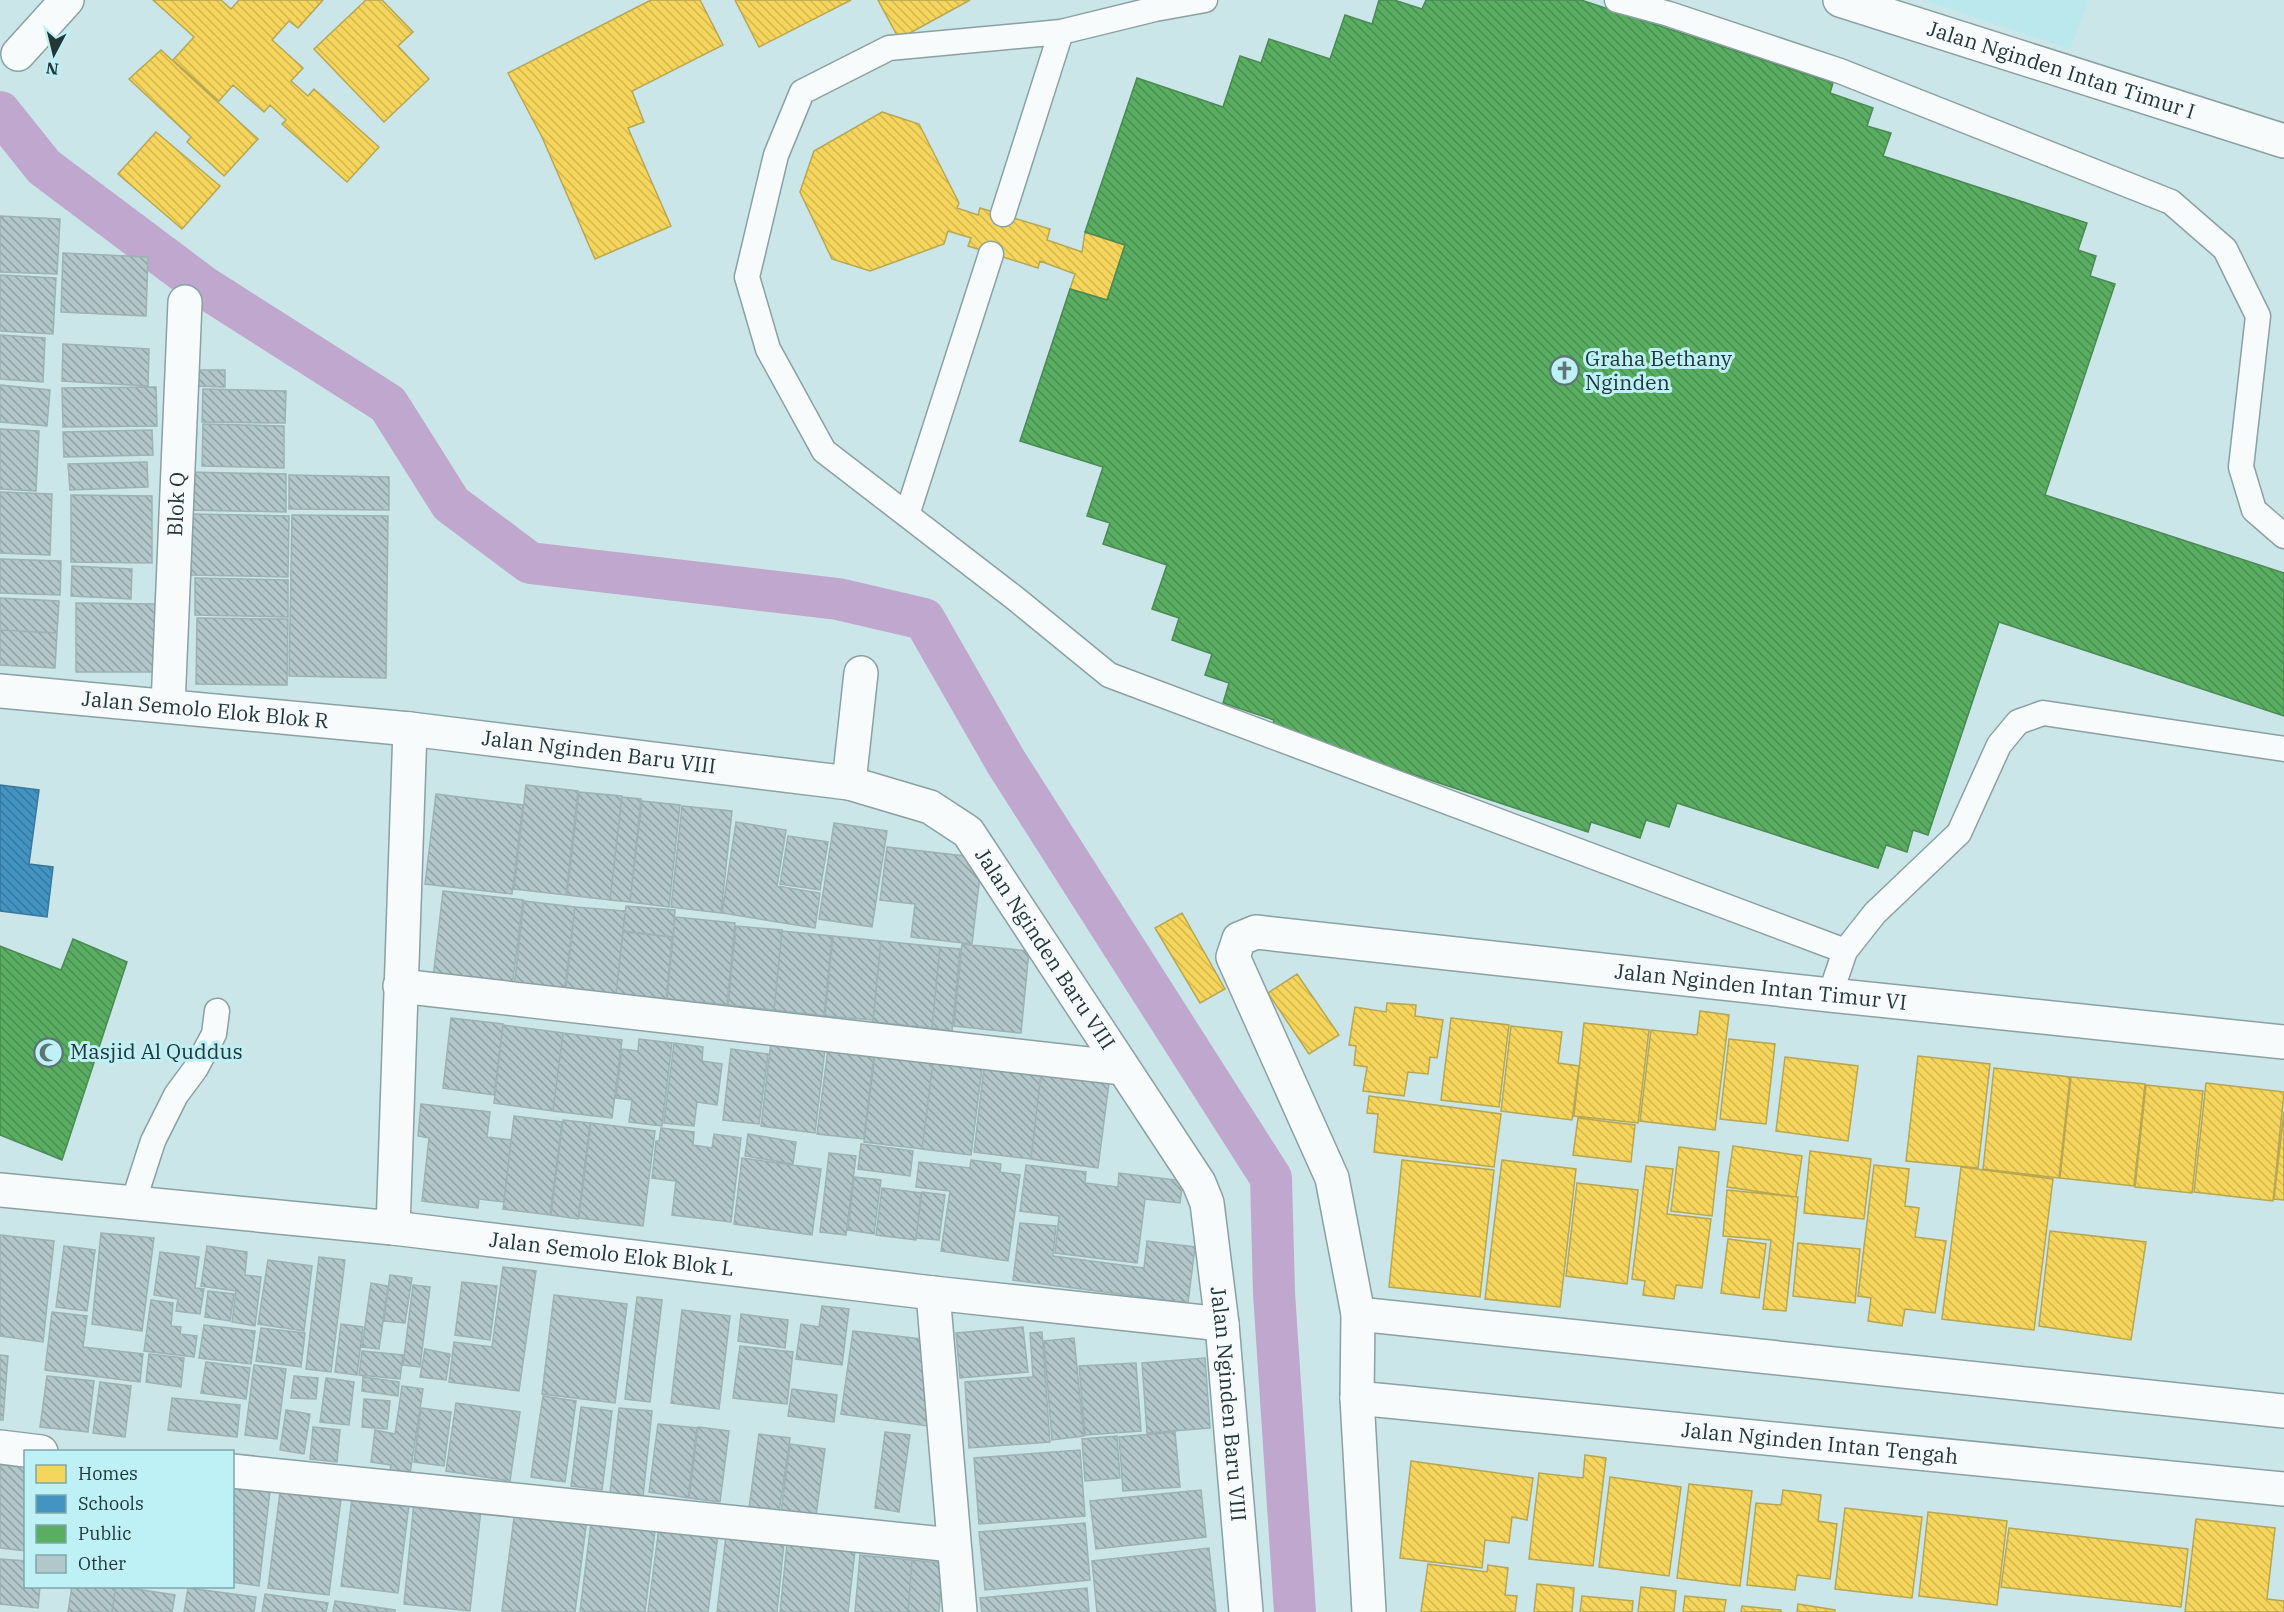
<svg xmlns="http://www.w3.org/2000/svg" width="2284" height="1612" font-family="'IBM Plex Serif',serif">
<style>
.built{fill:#bae8ec}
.homes{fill:url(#homes-back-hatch);stroke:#b7a652;stroke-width:1.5}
.schools{fill:url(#schools-back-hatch);stroke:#39779a;stroke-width:1.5}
.public{fill:url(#public-back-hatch);stroke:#4a8a55;stroke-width:1.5}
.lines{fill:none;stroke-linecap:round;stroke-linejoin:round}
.canal{stroke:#c0a7cd;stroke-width:42}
.building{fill:url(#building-back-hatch);stroke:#9cb2b4;stroke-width:1.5}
.lane-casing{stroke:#8ba0a2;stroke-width:27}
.street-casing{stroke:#8ba0a2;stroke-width:36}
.lane{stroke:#f7fbfc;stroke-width:24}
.street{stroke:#f7fbfc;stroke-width:33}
.labels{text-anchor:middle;stroke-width:6;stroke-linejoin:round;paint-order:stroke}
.street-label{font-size:21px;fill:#233739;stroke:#bef1f5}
.poi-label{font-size:21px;fill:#233739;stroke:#bef1f5;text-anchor:start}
</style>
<defs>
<pattern id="homes-back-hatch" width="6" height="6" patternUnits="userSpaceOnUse" patternTransform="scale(1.5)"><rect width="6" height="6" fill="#f6d55c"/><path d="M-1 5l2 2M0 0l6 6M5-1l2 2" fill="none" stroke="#d3b751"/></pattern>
<pattern id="schools-back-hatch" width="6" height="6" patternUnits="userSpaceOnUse" patternTransform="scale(1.5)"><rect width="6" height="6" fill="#4393c3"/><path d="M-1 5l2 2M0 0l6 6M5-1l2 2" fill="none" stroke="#38799f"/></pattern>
<pattern id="public-back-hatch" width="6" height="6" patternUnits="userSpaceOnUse" patternTransform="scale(1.5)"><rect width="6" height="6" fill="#5aae61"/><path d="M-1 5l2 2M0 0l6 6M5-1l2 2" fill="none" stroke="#4a8e51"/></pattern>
<pattern id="building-back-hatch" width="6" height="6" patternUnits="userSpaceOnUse" patternTransform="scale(1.5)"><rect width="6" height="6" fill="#b1c7c9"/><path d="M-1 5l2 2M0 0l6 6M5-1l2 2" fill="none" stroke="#90a2a4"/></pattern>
</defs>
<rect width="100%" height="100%" fill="#cbe6e8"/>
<path class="built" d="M1924,0H2089L2070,49Z"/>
<path class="homes" d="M153,0H221L231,9L239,0H323L298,28L289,21L272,40L303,68L291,81L308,96L314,89L379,147L347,182L282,124L286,120L270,105L264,112L233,85L219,101L173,60L194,37Z
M366,0H382L413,32L398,46L429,79L384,122L314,49Z
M651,0H700L723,45L632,91L644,122L628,128L671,226L595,259L542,137L508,73Z
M735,0H851L759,47Z
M878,0H970L899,39Z
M161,50L258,139L224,176L187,142L191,137L129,79Z
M882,112L919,124L959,203L957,208L978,215L980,208L1050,229L1047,240L1082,252L1085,232L1125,245L1107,300L1070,289L1075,274L1040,261L1038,268L968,246L971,238L948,231L944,244L870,271L832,259L800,192L814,151Z
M156,132L220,186L182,229L118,174Z
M1182,913L1225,989L1200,1003L1155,928Z
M1297,974L1339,1035L1309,1054L1268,993Z
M1387,1003L1416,1005L1415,1016L1443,1020L1437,1058L1430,1057L1428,1074L1408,1072L1404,1096L1363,1091L1367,1067L1354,1065L1356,1046L1349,1045L1355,1007L1386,1012Z
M1700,1011L1729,1015L1715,1130L1640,1121L1651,1030L1697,1035Z
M1451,1018L1509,1025L1499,1107L1441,1100Z
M1584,1023L1649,1030L1638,1123L1574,1116Z
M1511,1026L1562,1032L1558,1063L1579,1066L1572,1120L1501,1111Z
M1729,1039L1775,1044L1766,1124L1720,1119Z
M1918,1056L1990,1064L1978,1168L1906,1161Z
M1785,1057L1858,1066L1848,1141L1776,1131Z
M1994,1068L2070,1077L2059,1178L1983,1169Z
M2071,1077L2145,1084L2134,1186L2060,1178Z
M2206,1083L2284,1092L2273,1201L2194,1192Z
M2146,1085L2203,1091L2192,1193L2135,1187Z
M1369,1096L1501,1114L1494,1167L1374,1152L1378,1114L1367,1113Z
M2284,1111V1200L2274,1199Z
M1578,1118L1635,1125L1631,1162L1573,1155Z
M1733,1146L1802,1156L1796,1197L1727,1187Z
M1679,1147L1719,1152L1712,1216L1671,1211Z
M1810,1151L1871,1159L1864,1219L1804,1213Z
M1402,1160L1494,1170L1480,1297L1389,1287Z
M1502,1160L1576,1169L1560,1307L1485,1299Z
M1874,1165L1909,1169L1905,1206L1919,1208L1915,1237L1946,1241L1935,1313L1905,1309L1902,1326L1868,1321L1871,1298L1858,1296Z
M1646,1166L1673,1169L1667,1214L1711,1219L1702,1288L1676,1285L1674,1299L1643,1295L1645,1281L1632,1279Z
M1961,1167L2053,1179L2034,1330L1942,1319Z
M1577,1183L1638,1190L1627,1284L1566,1276Z
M1727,1190L1798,1197L1786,1311L1763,1309L1771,1240L1723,1236Z
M2050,1231L2146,1242L2131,1340L2039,1326Z
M1728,1239L1766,1244L1759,1298L1721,1293Z
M1798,1243L1860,1249L1855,1303L1793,1296Z
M1585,1455L1606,1458L1593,1566L1529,1559L1539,1473L1583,1478Z
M1411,1461L1533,1478L1527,1520L1512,1517L1509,1543L1485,1540L1482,1568L1400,1558Z
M1610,1477L1681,1487L1669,1576L1599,1567Z
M1689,1484L1752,1491L1740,1586L1677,1578Z
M1783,1490L1821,1495L1818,1521L1837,1524L1830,1579L1797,1575L1795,1590L1747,1585L1756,1503L1781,1505Z
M1845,1508L1922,1517L1912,1598L1835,1589Z
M1928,1512L2007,1521L1997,1605L1919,1596Z
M2196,1519L2275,1528L2267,1599L2284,1601V1612H2185Z
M2009,1528L2188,1549L2181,1607L2001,1587Z
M1428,1564L1487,1572L1488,1565L1508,1568L1505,1595L1517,1596L1515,1612H1421Z
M1537,1584L1574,1588L1572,1612H1534Z
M1641,1587L1676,1591L1674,1612H1638Z
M1582,1596L1633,1601L1632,1612H1580Z
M1685,1596L1726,1600L1724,1612H1683Z
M1798,1604L1835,1610V1612H1797Z
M1742,1606L1781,1610V1612H1741Z"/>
<path class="schools" d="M0,785L39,790L29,864L53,867L47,917L0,911Z"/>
<path class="public" d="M1379,0H1394L1422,9L1426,0H1581L1833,83L1830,93L1873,108L1867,126L1891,133L1883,156L2087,223L2078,250L2096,256L2090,276L2115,284L2045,495L2284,573V716L1999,622L1928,835L1913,830L1907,852L1886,845L1878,868L1677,803L1669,827L1646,820L1640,838L1591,822L1588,832L1272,728L1274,720L1223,703L1229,683L1205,675L1212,654L1172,640L1179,618L1152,609L1167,565L1103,544L1110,523L1087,516L1103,467L1020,441L1070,289L1107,300L1125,245L1085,232L1137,78L1223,107L1240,56L1261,63L1269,39L1330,59L1345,15L1372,24Z
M73,939L127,962L62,1160L0,1135V946L61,970Z"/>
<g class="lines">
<path class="canal" d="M0,112L44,167L204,287L388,404L451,504L530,563L838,599L924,619L1006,762L1271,1178L1274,1293L1295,1612"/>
</g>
<path class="building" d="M0,216L60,219L57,274L0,272Z
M63,253L148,257L146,316L61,312Z
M0,275L56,278L53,334L0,331Z
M0,335L45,338L43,382L0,379Z
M63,344L149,349L148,386L62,381Z
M195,370H225V387L194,386Z
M0,385L50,390L47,426L0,422Z
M156,387L157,426L63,427L62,388Z
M203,389L286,391L285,423L202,422Z
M203,424L284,426V468L202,466Z
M0,429L39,431L36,491L0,489Z
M152,430L153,455L64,457L63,432Z
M147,462L148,487L70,490L68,464Z
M186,472L286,474V512L186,510Z
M289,475L389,477V510L289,509Z
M0,492L52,494L50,555L0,553Z
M71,495L152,496V563L71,562Z
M192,514L289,516L288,577L191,575Z
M292,515L388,516L386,678L289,676Z
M0,559L61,561L60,595L0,593Z
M72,566L132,569L131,599L71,596Z
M195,578L288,580V617L195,615Z
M0,598L59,601L57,633L0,630Z
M76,603L156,604V672H76Z
M197,618L288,619L287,685L196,684Z
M0,630L57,633L55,668L0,665Z
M526,785L578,791L566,895L514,889Z
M579,792L622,796L610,900L567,895Z
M436,794L523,805L512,894L425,884Z
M622,797L641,799L630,902L610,900Z
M642,801L680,805L669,907L630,902Z
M682,806L732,811L721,913L671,907Z
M736,822L786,830L777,886L820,893L815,928L722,913Z
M834,823L887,831L872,927L819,919Z
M788,836L828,842L820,890L780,884Z
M887,847L982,858L972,944L911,937L915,904L880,900Z
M443,891L523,900L512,987L433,978Z
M524,901L575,907L564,993L514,987Z
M626,906L675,910L673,937L623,931Z
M575,907L625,911L616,994L566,988Z
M675,917L735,923L727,1005L667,999Z
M736,926L782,930L774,1010L728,1005Z
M782,931L832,936L824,1016L774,1010Z
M623,932L672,937L666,999L616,994Z
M833,936L881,941L873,1020L825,1016Z
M881,941L940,947L932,1028L873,1022Z
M962,944L1029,951L1021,1033L954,1026Z
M940,947L960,949L952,1031L932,1028Z
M451,1018L503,1024L494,1095L443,1088Z
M503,1025L563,1033L553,1111L494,1103Z
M563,1033L622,1040L612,1118L553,1111Z
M639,1039L672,1043L662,1126L629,1122L632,1100L616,1098L622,1049L638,1051Z
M771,1042L825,1049L815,1133L761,1126Z
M674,1043L703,1047L702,1061L722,1064L717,1105L697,1102L694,1126L664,1123Z
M731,1049L768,1054L759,1124L723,1120Z
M828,1049L874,1054L864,1139L817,1134Z
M875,1054L933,1062L922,1149L864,1142Z
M933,1062L982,1068L971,1155L922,1149Z
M984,1067L1041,1074L1031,1159L974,1152Z
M1041,1074L1109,1083L1098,1168L1031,1159Z
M421,1104L490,1112L487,1137L511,1140L504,1202L479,1199L478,1208L422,1201L429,1138L418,1136Z
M514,1116L562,1122L550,1215L503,1209Z
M563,1120L590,1123L578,1219L551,1215Z
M591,1123L655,1131L643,1226L579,1218Z
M661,1128L694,1132L693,1145L712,1148L714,1134L741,1138L731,1222L672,1215L676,1181L652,1178L656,1141H659Z
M748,1134L796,1142L793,1164L745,1156Z
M861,1144L913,1151L910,1176L858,1169Z
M829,1153L856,1156L846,1235L820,1232Z
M742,1158L821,1169L812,1235L734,1224Z
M971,1160L1001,1164L1000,1172L1020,1175L1008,1261L941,1251L950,1191L916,1187L919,1162L970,1168Z
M1026,1165L1086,1172L1085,1183L1118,1187L1119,1173L1183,1181L1180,1203L1145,1199L1137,1263L1055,1253L1059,1216L1020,1211Z
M854,1177L881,1180L874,1234L848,1230Z
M882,1188L921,1193L916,1240L876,1235Z
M922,1192L945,1195L939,1240L916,1238Z
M1020,1223L1056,1226L1053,1256L1144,1268L1147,1241L1195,1247L1188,1303L1013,1280Z
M101,1233L154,1238L142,1331L92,1324Z
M0,1235L54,1241L43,1342L0,1336Z
M64,1246L95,1250L87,1311L56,1307Z
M207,1246L247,1252L245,1275L261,1277L255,1326L232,1322L236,1291L201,1286Z
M160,1252L199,1257L195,1288L204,1289L200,1314L176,1311L178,1299L154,1295Z
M319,1257L345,1260L331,1372L306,1369Z
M268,1260L312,1266L304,1331L258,1324Z
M503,1267L536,1271L519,1391L449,1382L454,1342L492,1347Z
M390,1275L412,1278L405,1323L384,1321Z
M462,1282L497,1286L490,1340L455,1335Z
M371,1283L388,1286L379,1349L362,1347Z
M413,1285L430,1287L420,1367L403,1365Z
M208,1291L234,1294L230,1321L205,1317Z
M554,1295L627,1304L615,1403L542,1394Z
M637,1297L662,1300L650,1402L625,1399Z
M151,1300L173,1303L171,1326L181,1327L180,1334L197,1336L194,1357L144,1351Z
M822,1306L849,1309L842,1365L796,1359L801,1324L819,1327Z
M682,1310L730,1316L719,1409L671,1403Z
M52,1312L87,1316L83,1347L143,1354L140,1382L45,1370Z
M741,1314L788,1320L785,1348L738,1341Z
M341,1324L363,1327L357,1375L335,1372Z
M204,1325L255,1331L251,1364L199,1358Z
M1023,1327L1028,1372L960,1378L956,1333Z
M261,1328L305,1333L301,1367L256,1361Z
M853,1331L930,1340L935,1427L841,1414Z
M1042,1332L1050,1442L969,1448L965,1382L1033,1377L1030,1333Z
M1074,1338L1084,1436L1052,1440L1044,1341Z
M740,1346L793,1352L787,1404L733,1398Z
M425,1349L450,1354L446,1380L420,1377Z
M362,1351L403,1355L400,1379L359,1375Z
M149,1354L184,1358L181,1387L146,1382Z
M0,1355L8,1356L3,1420H0Z
M1205,1358L1210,1428L1147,1433L1142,1363Z
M206,1362L250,1368L246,1399L201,1393Z
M1136,1363L1141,1431L1085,1435L1079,1366Z
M254,1365L286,1369L277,1439L245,1435Z
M47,1376L94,1381L88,1432L40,1427Z
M294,1376L318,1378L316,1399L291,1398Z
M363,1377L399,1382L398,1396L362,1391Z
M326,1378L354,1382L349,1425L320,1422Z
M100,1382L131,1386L125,1437L93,1433Z
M402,1386L423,1389L410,1474L390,1471L391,1465L371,1462L375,1430L395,1434Z
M792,1389L837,1395L834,1422L788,1416Z
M543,1396L576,1401L565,1482L531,1477Z
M172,1398L240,1405L237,1437L168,1430Z
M364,1399L390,1401L387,1429L362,1427Z
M456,1403L520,1412L510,1481L446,1471Z
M581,1407L612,1411L602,1490L571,1486Z
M421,1408L451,1412L444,1466L414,1462Z
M619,1408L652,1411L643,1497L610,1493Z
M286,1410L310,1414L304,1454L280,1450Z
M658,1424L697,1428L688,1498L649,1492Z
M313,1427L340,1430L337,1462L310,1459Z
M698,1427L729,1431L720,1502L689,1498Z
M885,1432L910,1435L899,1512L875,1508Z
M1175,1432L1180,1487L1123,1491L1119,1437Z
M759,1434L790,1438L779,1512L749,1508Z
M1117,1436L1120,1478L1085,1481L1082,1439Z
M790,1444L825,1449L816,1516L781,1512Z
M1080,1450L1085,1516L979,1524L974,1458Z
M0,1463L26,1467V1551L0,1548Z
M234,1487L270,1491L259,1586L232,1582Z
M1201,1490L1206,1537L1096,1549L1090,1501Z
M280,1492L341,1499L329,1595L268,1588Z
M352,1498L409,1505L398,1593L341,1586Z
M414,1502L481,1509L470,1611L404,1604Z
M515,1510L587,1519L575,1612L502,1611Z
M591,1523L655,1531L645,1612L580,1611Z
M1085,1523L1090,1580L985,1590L979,1532Z
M659,1527L718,1535L708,1612H648Z
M726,1536L784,1543L777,1612H717Z
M787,1544L855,1551L848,1612H780Z
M1209,1548L1216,1612H1097L1092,1561Z
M860,1555L912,1560L908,1612H855Z
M0,1559L26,1561V1586H40L38,1608L0,1604Z
M912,1560L943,1563L939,1612H908Z
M72,1586H116L112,1612H68Z
M116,1586L175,1595L172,1612H112Z
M188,1588L256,1597L254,1612H184Z
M1087,1588L1089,1612H982L980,1598Z
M265,1594L328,1603L326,1612H262Z
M335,1601L395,1610V1612H333Z"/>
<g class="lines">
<defs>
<path id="lane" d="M1205,0L1155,9L1061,32L889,48L802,92L776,155L747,277L768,349L824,451L1016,599L1109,675L1845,951
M1617,0L1669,14L1840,71L2171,202L2225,249L2258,316L2241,467L2254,510L2284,536
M1003,214L1061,32
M907,515L991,254
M1830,995L1845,951L1875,913L1959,833L1999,745L2018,722L2043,713L2284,749
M133,1203L153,1141L176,1095L196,1068L214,1034L217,1011"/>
<g id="street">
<path id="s1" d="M1840,0L2284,141"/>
<path d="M18,54L67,0"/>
<path id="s2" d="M0,691L410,729L849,783L930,807L968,832L1199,1183L1207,1203L1222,1324L1246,1612"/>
<path id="s3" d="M168,706L185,302"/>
<path d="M849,783L861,673"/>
<path d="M400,986L1123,1068"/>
<path id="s4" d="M0,1190L393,1228L933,1293L1222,1324"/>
<path d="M393,1228L410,729"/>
<path d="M933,1293L960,1612"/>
<path d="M1358,1314L2284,1411"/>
<path id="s5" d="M1357,1398L2284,1489"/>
<path d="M0,1447L41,1452"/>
<path d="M232,1471L953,1545"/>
<path id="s6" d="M1369,1612L1357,1398L1358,1314L1332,1178L1233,957L1239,939L1256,932L1830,995L2284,1042"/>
</g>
</defs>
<use href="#lane" class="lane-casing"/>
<use href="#street" class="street-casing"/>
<use href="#lane" class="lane"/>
<use href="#street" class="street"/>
</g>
<defs>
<symbol id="church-ring" viewBox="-11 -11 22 22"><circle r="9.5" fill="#bef1f5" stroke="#5e7476" stroke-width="1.5"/><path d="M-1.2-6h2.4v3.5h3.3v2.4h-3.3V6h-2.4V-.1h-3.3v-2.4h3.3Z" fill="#5e7476"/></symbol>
<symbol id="mosque-ring" viewBox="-11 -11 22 22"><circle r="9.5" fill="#bef1f5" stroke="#5e7476" stroke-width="1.5"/><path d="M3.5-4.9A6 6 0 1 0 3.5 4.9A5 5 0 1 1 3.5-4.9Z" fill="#5e7476"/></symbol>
</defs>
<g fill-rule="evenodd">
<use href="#church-ring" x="1548" y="354" width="33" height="33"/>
<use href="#mosque-ring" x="32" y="1036" width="33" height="33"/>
</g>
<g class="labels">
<g class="street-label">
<text dy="7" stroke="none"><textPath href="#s1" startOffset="232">Jalan Nginden Intan Timur I</textPath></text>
<text dy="7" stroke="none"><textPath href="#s3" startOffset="202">Blok Q</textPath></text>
<text dy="7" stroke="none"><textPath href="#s2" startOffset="206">Jalan Semolo Elok Blok R</textPath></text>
<text dy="7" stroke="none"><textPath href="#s2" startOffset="602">Jalan Nginden Baru VIII</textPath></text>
<text dy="7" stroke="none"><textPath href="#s2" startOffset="1124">Jalan Nginden Baru VIII</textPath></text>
<text dy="7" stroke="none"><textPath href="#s6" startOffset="1224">Jalan Nginden Intan Timur VI</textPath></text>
<text dy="7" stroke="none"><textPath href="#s4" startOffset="615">Jalan Semolo Elok Blok L</textPath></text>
<text dy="7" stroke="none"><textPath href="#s2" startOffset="1628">Jalan Nginden Baru VIII</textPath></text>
<text dy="7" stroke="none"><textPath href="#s5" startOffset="465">Jalan Nginden Intan Tengah</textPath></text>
</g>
<g class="poi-label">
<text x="1585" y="366">Graha Bethany<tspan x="1585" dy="24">Nginden</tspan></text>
<text x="70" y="1059">Masjid Al Quddus</text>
</g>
</g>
<rect x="24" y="1450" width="210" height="138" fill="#bef1f5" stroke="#80a7aa" stroke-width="1.5"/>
<rect x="36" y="1465" width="30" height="18" fill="#f6d55c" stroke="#80a7aa" stroke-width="1.5"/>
<text x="78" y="1480" font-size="18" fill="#233739">Homes</text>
<rect x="36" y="1495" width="30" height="18" fill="#4393c3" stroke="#80a7aa" stroke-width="1.5"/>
<text x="78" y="1510" font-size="18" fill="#233739">Schools</text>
<rect x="36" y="1525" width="30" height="18" fill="#5aae61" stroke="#80a7aa" stroke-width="1.5"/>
<text x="78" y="1540" font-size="18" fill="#233739">Public</text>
<rect x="36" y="1555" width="30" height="18" fill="#b1c7c9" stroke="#80a7aa" stroke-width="1.5"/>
<text x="78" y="1570" font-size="18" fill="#233739">Other</text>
<g transform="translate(54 54) rotate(187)" stroke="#bef1f5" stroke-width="4.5" paint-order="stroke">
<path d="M0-4.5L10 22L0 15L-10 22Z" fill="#233739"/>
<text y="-9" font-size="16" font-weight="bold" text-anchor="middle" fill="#233739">N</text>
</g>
</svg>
